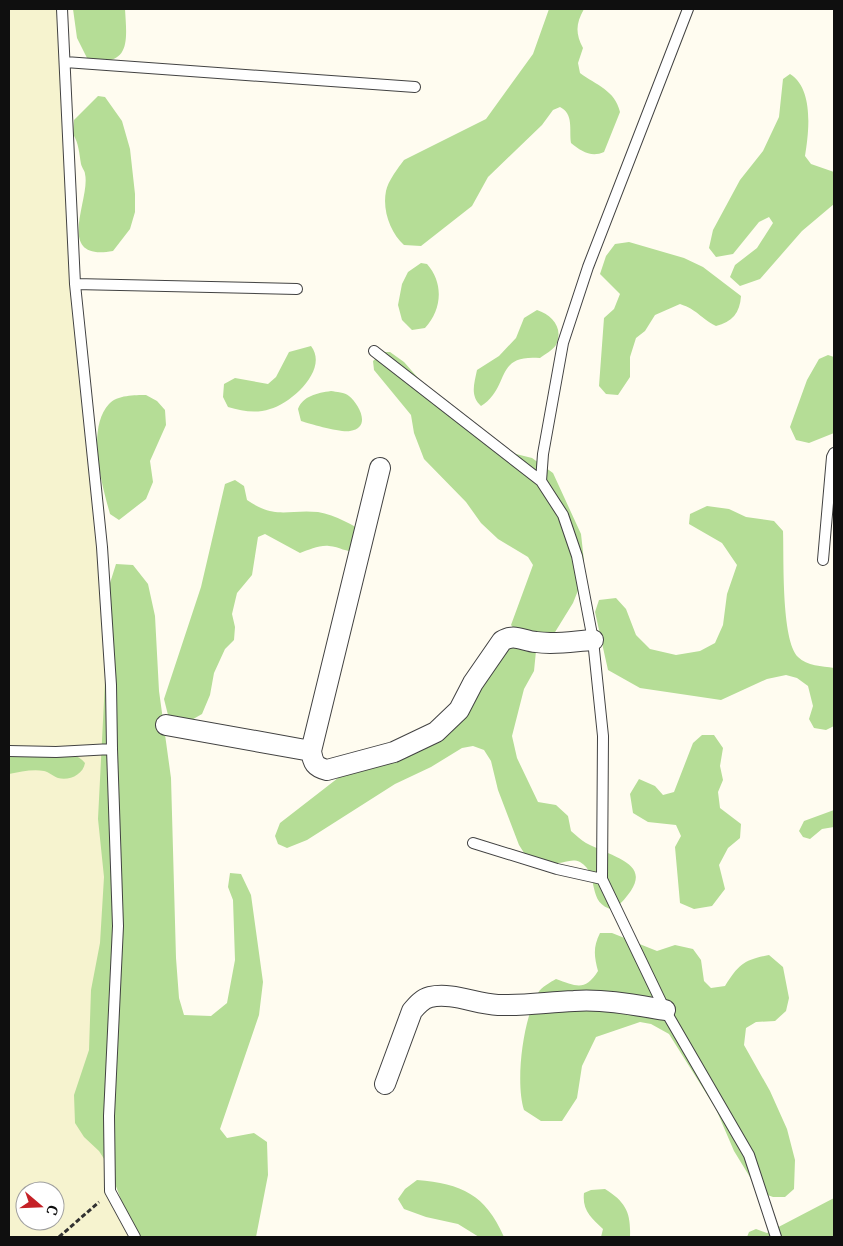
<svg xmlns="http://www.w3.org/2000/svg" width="843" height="1246" font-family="Merriweather,serif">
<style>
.farmland{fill:#f6f3cf;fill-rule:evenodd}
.forest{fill:#b5dd96}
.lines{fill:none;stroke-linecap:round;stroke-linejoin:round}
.lane-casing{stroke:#424242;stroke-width:12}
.street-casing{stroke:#424242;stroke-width:22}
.path{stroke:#313131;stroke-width:3;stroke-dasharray:5 2.5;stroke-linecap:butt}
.lane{stroke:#fff;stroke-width:10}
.street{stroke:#fff;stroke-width:20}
</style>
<rect width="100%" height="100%" fill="#fffcf0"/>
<path class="farmland" d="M9,9H57L70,283L99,537L110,684V1189L133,1237H9ZM25,1191H55V1221H25Z"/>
<path class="forest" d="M73,9H125C127,42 131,67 88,60L77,38Z
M549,9H584C576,23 575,33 583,48L578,63L580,73C596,85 615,90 620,112L604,152C591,158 581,151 571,143C569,130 574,114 560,107L553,110L542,125L488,177L472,206L421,246L404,245C391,233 382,211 386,191C388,181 398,168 404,160L486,119L533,54Z
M790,74C814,89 809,132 805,156L811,164L834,172V204L802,231L760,279L740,286L730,277L735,265L757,248L773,223L769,217L759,222L733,254L716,257L709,248L713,230L740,180L763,151L779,117L783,79Z
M98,96L105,97L122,121L130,149L135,194V212L130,229L113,251C53,262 91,199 85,174C85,171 82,168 81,164C79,153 79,144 73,134L74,120Z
M629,242L684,258L703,267L741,296C740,313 732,322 716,326C700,318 698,310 680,304L655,315L645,331L636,338L630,357V377L618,395L606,394L599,386L604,318L614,309L620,294L600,274L606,256L615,244Z
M421,263L427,264C444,283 442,310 425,328L412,330L402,320L398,305L402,284L408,272Z
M537,310C552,315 564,328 556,345C553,350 545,354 540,358C493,354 511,387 481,406C470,396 474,384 477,370L499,356L516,338L524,318Z
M311,346C329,369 292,403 270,409C256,414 242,411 228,407L223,397L224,384L235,378L268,384L276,377L289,352Z
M383,352H390L404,362L426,387L504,451L532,458L553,473L581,534L584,561L581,583L573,603L552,637L517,632L511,625L533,565L528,557L498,539L481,523L466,502L424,459L414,433L411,415L374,370L373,361Z
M828,355L834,357V433L809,443L796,440L790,427L807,380L819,359Z
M331,391C336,392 345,392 349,396C359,404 372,428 350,431C342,433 310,424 301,421L298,409C303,396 317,393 331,391Z
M146,395L157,401L165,410L166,425L150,461L153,482L146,499L119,520L110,514C102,485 86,429 109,404C117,395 135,395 146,395Z
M235,480L244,486L247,500C276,520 288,509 318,512C336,515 353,525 368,535L358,552C345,552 340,547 329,546C319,545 309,550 300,553L265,534L258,537L252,575L237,593L232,614L235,627L234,640L225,649L214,673L210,695L202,714L188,722L168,715L164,699L201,587L225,484Z
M707,506L729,509L746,517L774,521L783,531C784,557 781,640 798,657C807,666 822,666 834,668V726L826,730L814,728L809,719L813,706L808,686L797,678L786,675L767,679L721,700L640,688L608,670L595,612L599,600L616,598L626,609L636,635L650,649L676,655L700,651L715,643L723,625L727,594L737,565L722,543L689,524L690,514Z
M116,564L133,565L148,584L155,616L159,691L171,778L176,958L179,998L184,1015L211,1016L227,1003L235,960L233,900L228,887L230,873L241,874L251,895L263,982L259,1015L220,1129L227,1138L254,1133L267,1142L268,1175L256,1237H135L108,1165L99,1151L84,1137L75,1123L74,1095L89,1050L91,990L100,943L104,877L98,819L110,583Z
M504,643L536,651L534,671L524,689L512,736L517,758L538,802L556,805L568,816L571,831C576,835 581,840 586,843C621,861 662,865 614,910C585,904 601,874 580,862C572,858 565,863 557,863C547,864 535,858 526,856L519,845L498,790L491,761L484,750L473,746L462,748L431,767L395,784L307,840L287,848L278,844L275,836L280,823L338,778L452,714Z
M702,735H714L723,748L720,766L723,780L718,792L720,808L741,824L740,838L728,848L719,865L725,889L712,906L694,909L680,903L675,847L681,836L676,825L648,822L633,813L630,794L639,779L655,786L663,795L674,792L693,743Z
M9,747C27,748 74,747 85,763C83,775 69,781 58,778C53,776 49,772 44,771C32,769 20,772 9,774Z
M834,810V827L822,829L810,839L803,837L799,831L804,821Z
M600,933H612L657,951L675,945L693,949L701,960L704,981L711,988L725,986C739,964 744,960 769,955L783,967L789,998L786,1011L775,1021L756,1022L746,1028L744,1045L770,1091L787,1129L795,1160L794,1189L785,1197H773L759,1192L734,1151L716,1109L669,1034L651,1024L640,1022L596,1037L582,1066L577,1098L562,1121H541L524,1110C515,1081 523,1020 538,993C541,987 551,982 556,979C576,986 585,992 598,971C594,956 593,947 600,933Z
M417,1180C462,1184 485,1194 504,1237H479L458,1224L426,1217L404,1209L398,1199L405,1189Z
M605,1189C626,1202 631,1213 630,1237H601L603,1229C591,1218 582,1210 584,1193L591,1190Z
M834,1198V1237H747L749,1232L756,1229L767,1233Z"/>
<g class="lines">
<defs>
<path id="lane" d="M65,62L415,87
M75,284L297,289
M374,351L541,481
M823,560L832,457L834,453
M112,749L118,926L109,1116L110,1191L135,1237
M9,751L56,752L112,749L111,685L102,547L75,284L62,9
M473,843L557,869L602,879L603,736L593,640L577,556L563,515L541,481L543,454L563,343L588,267L688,9
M602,879L665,1010L749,1155L776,1237"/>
<path id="street" d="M380,468L311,751C313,763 315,767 327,770L394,752L436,732L459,710L473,683L502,641C514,633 523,641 536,642C555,645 575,641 593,640
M166,725L311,751
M385,1084L412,1011C417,1005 422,999 430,997C452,992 476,1004 498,1005C524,1006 548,1002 574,1001C605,999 635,1005 665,1010"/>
</defs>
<use href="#lane" class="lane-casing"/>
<use href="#street" class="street-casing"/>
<path class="path" d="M59,1237L99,1202"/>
<use href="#lane" class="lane"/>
<use href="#street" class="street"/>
</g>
<rect width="843" height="1246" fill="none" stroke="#0f0f0f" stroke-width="20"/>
<g transform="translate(40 1206) rotate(109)"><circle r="24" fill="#ffffff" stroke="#9f9f9f"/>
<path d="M0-4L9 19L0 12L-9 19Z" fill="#c52026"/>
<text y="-8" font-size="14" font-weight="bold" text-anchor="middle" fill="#0f0f0f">С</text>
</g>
</svg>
